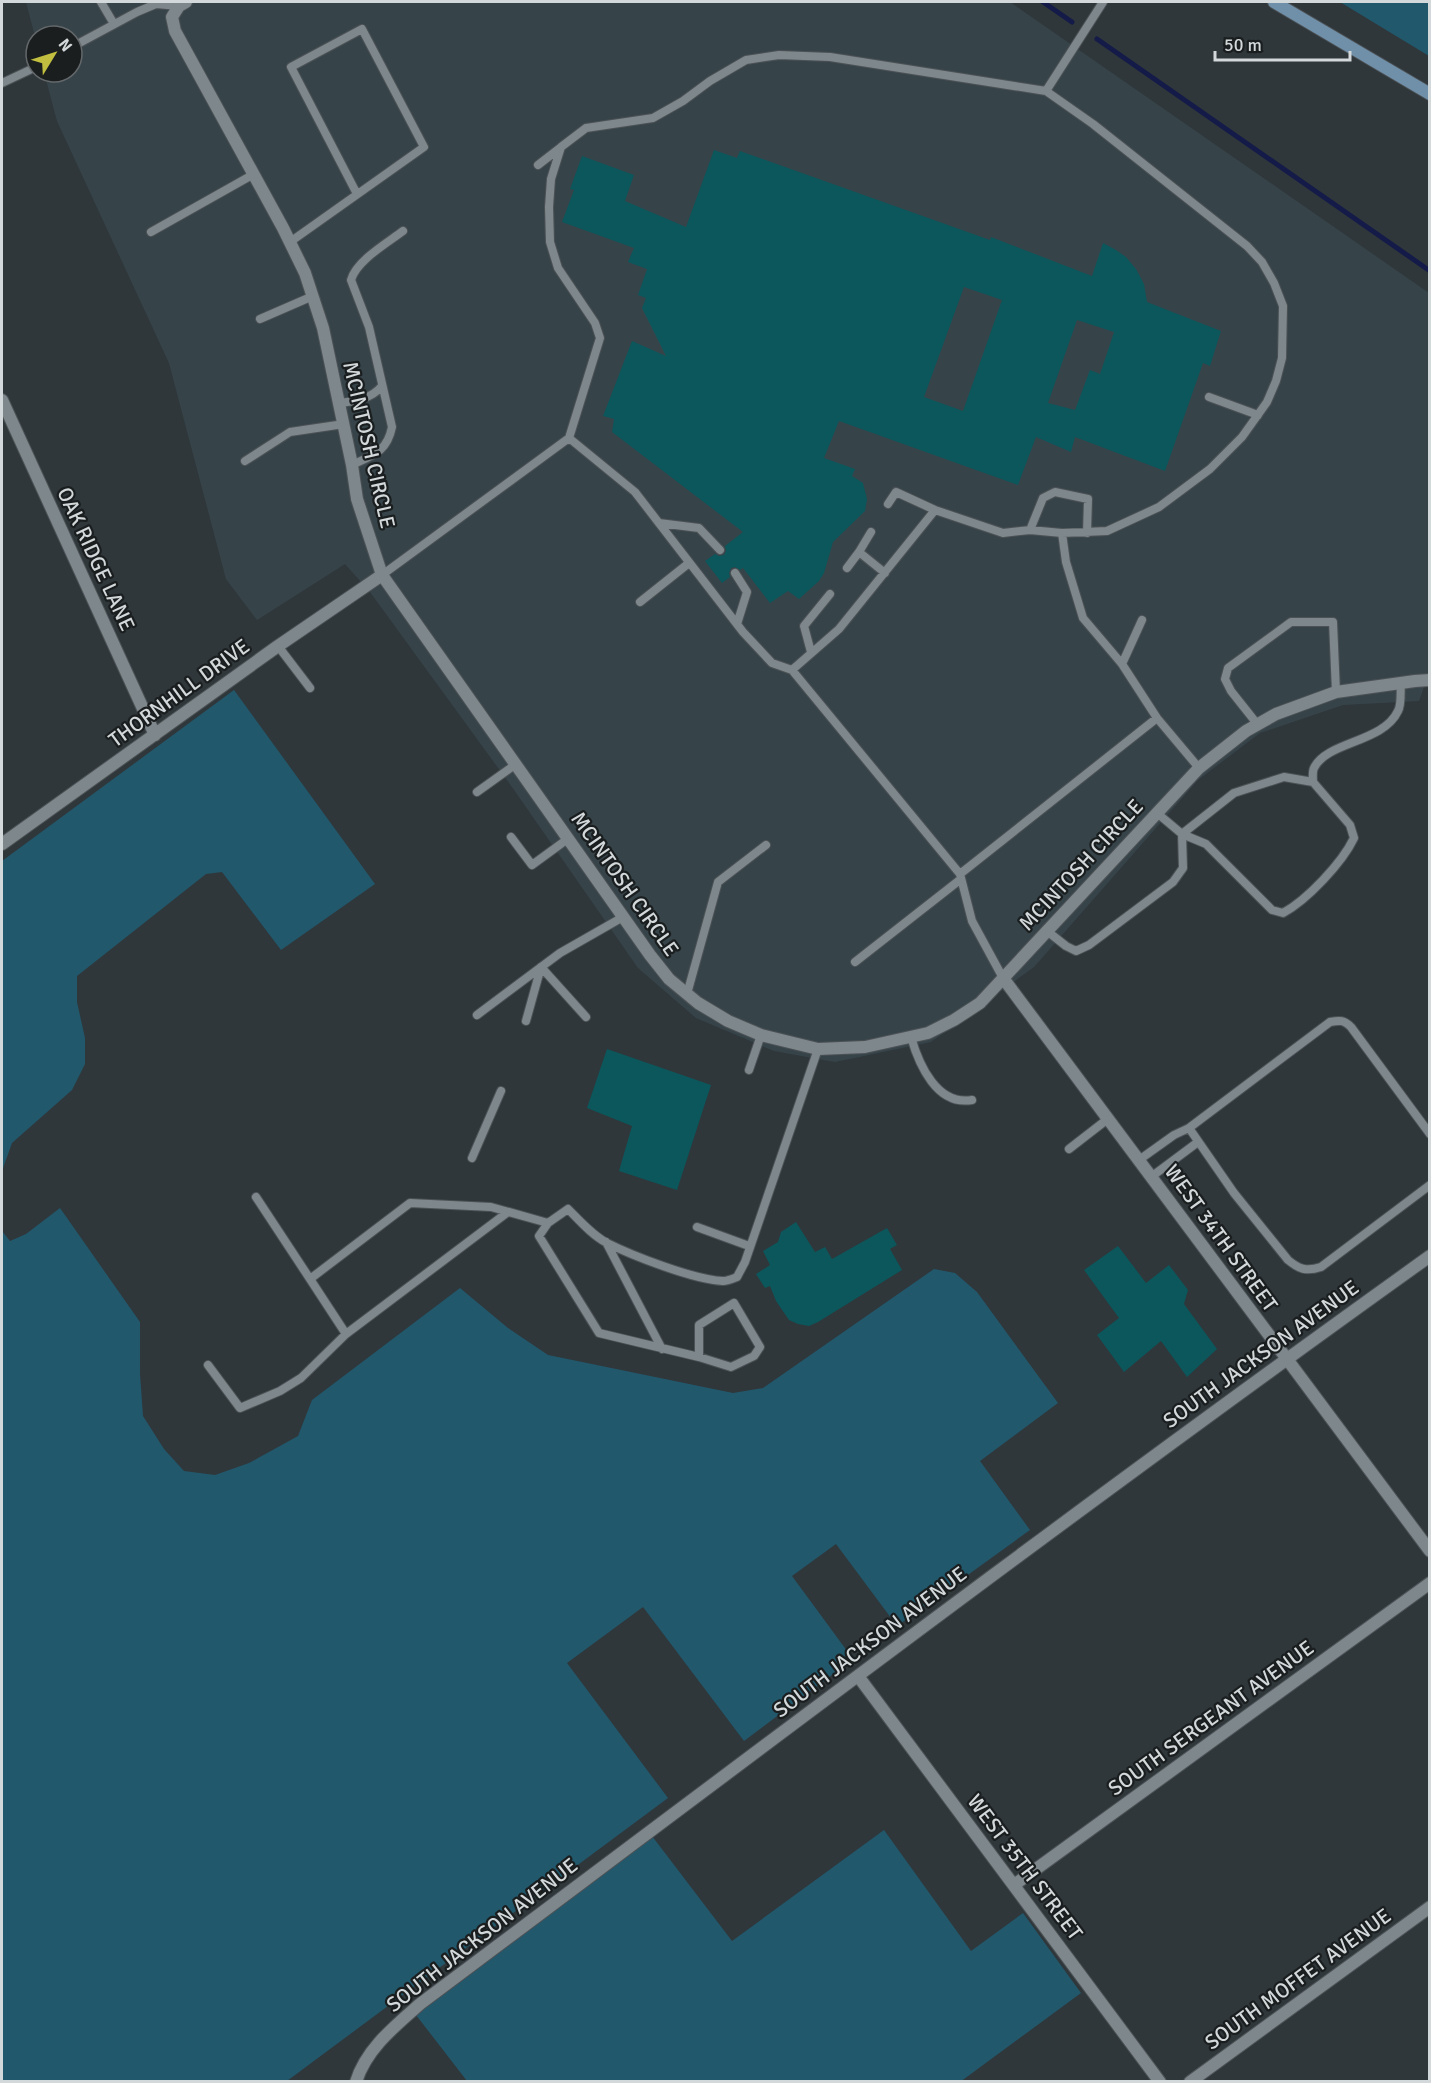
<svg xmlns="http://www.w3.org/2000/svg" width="1431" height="2083" font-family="Signika,sans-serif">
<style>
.built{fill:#36444a}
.green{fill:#22586c}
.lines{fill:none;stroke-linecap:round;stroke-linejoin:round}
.stream{stroke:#141b48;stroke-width:5}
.building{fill:#0c575c;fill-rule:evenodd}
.service-casing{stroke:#4c5256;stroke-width:10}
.minor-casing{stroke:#4c5256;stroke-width:14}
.secondary-casing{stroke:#4c5256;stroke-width:14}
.service{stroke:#7e878b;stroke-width:8}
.minor{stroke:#7e878b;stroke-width:12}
.secondary{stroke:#7090aa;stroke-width:12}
.labels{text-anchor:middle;stroke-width:4.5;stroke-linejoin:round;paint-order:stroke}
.street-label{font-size:21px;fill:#d3d8da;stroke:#1a1e1f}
</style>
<rect width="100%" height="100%" fill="#2f373b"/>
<path class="built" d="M26,2H1010L1429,293L1430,670L1419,701L1343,705L1260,733L1198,780L1034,967L931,1042L835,1062L774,1051L696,1018L638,968L512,787L370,592L345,564L257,620L226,579L169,363L57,121L44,72H72V36H36V40Z"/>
<path class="green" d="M1340,2H1429V56Z
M234,690L375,884L281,950L222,872L206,874L77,976V1002L85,1038V1064L72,1090L12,1143L2,1171V861Z
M60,1208L140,1322V1374L143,1416L164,1449L184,1471L215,1475L249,1463L298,1436L312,1400L460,1288L508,1328L548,1355L733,1393L763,1388L934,1269L955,1273L977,1292L1058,1403L980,1461L1030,1530L897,1626L836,1544L792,1576L853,1659L744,1741L643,1607L567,1663L668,1798L287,2081H2V1231L10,1241L26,1234Z
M884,1830L971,1951L1023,1913L1081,1993L960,2082L467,2081L416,2015L652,1836L732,1941Z"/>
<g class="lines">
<path class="stream" d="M1043,2L1072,22
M1097,39L1430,271"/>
</g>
<path class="building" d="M714,150L737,158L740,151L990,240L991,237L1092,276L1103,243L1116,250L1126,257L1136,269L1144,284L1147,302L1221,331L1210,366L1203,363L1165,471L1075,437L1071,452L1036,437L1018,485L839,421L824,458L855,469L852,476L863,483L867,499L865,511L833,542L824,573L819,581L799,599L788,591L770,603L743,568L740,570L735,567L731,568L729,573L730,577L722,583L705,561L715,554L719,556L724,555L726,551L725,546L743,532L612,432L614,419L603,416L632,341L666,356L642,308L646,298L638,295L647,269L628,262L634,248L562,222L574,190L570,189L582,156L634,175L625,201L686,227ZM964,287L1002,300L963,411L924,397ZM1077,320L1114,332L1100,374L1090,370L1075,410L1048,403Z
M607,1049L711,1085L677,1190L619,1171L632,1126L587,1108Z
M796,1222L815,1252L825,1247L832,1259L887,1228L897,1245L890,1249L902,1270L818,1322L809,1326L798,1324L789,1320L776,1301L770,1286L765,1288L756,1274L770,1265L763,1251L778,1242L781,1232Z
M1118,1246L1146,1283L1169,1265L1188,1290L1184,1304L1217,1349L1187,1377L1161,1341L1124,1372L1097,1335L1119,1318L1084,1270Z"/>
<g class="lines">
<defs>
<path id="service" d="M101,2L114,24
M72,47L137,12L156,4L179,6
M2,83L36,67
M1046,91L1103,2
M538,165L560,148
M151,232L254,174
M290,242L424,147L362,29L291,67L357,194
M260,319L313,296
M1209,397L1258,415
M340,403C356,401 371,399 382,386
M569,438L635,492L743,632L772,663L792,670L960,874L972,921L1003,978
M245,461L290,432L344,424
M352,465C373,455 387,452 392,427L369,327L351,280C356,261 387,243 403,231
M888,504L896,492L935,510
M659,523L699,528L720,550
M1030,530L1043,498L1055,492L1088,499L1087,533
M871,532L859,552L885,573
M1062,533L1066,562L1083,618L1122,664L1157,718L1199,768
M847,568L859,552
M735,573L747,592L737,624
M382,575L569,438L600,338L595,323L558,268L550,242L549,207L551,179L561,147L586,128L653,118L683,101L710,81L746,60L779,55L830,57L1046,91L1093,124L1247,246L1262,262L1274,283L1283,306L1282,358L1276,381L1267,402L1242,437L1210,469L1159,507L1107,531L1062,533L1030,530L1003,533L935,510L839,629L792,670
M640,602L689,563
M278,646L310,688
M811,652L804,626L830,594
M1122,664L1142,620
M1258,725L1231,691L1225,679L1228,668L1291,622H1333L1336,692
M1284,777L1313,782L1350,825L1354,838C1342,863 1307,900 1283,913L1272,910L1206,844L1182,834L1234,793Z
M1313,782C1313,778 1312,772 1314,768C1327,741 1383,743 1398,711C1402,704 1400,691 1401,683
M477,792L516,764
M511,837L532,865L569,838
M960,874L1157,718
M1047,931L1066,946L1076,951L1089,945L1173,882L1183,868L1182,834L1157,813
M855,962L961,879
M541,967L586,1017
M687,994L718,882L766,845
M477,1015L560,953L623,917
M526,1021L541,967
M911,1037C919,1065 937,1106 972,1100
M749,1070L761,1035
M1430,1134L1351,1027C1344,1020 1340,1020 1330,1022L1189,1128L1234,1193L1288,1260C1299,1269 1306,1272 1321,1267L1430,1185
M1069,1149L1109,1118
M472,1158L501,1091
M1139,1160L1174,1135L1189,1128
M1151,1177L1198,1142
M256,1197L310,1279
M508,1212L346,1334L310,1279L410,1203L491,1207L548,1223
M697,1227L749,1246
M606,1242L662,1349
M699,1357V1325L734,1303L760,1347L754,1356L731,1367L699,1357L599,1333L539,1236L548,1223L568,1209C580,1221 592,1235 607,1243C633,1256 695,1280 723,1281C728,1281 732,1279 737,1277L745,1262L818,1049
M208,1365L240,1408L280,1391L301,1378L346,1334"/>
<path id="minor" d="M186,2L179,6L172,17L175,31L283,228L305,273L323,328L352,465L357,499L382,575L650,955L669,979L698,1003L728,1021L761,1035L818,1049L865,1047L928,1033L954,1020L980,1003L1199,768L1246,731L1276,714L1336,692L1415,681L1430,680
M2,400L155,735
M2,844L278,646L382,575
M1003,978L1430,1551
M858,1676L1160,2082
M1014,1885L1430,1583
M356,2082C366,2049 395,2026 420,2004C755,1753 1089,1500 1430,1256
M1190,2082L1430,1907"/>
<path id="secondary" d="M1274,2L1430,94"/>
</defs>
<use href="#service" class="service-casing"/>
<use href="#minor" class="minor-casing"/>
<use href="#secondary" class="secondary-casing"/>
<use href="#service" class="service"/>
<use href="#minor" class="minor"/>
<use href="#secondary" class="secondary"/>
</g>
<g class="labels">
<g class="street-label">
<text transform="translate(369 445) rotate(77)" y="7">MCINTOSH CIRCLE</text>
<text transform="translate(96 559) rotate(65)" y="7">OAK RIDGE LANE</text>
<text transform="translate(179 693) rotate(-36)" y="7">THORNHILL DRIVE</text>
<text transform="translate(1081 865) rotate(-47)" y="7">MCINTOSH CIRCLE</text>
<text transform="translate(625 884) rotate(55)" y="7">MCINTOSH CIRCLE</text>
<text transform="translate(1221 1238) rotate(54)" y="7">WEST 34TH STREET</text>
<text transform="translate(1261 1354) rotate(-36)" y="7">SOUTH JACKSON AVENUE</text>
<text transform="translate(870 1642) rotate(-37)" y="7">SOUTH JACKSON AVENUE</text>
<text transform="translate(1211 1718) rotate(-36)" y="7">SOUTH SERGEANT AVENUE</text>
<text transform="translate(1025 1867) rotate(53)" y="7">WEST 35TH STREET</text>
<text transform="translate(482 1935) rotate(-38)" y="7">SOUTH JACKSON AVENUE</text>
<text transform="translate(1298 1979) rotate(-36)" y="7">SOUTH MOFFET AVENUE</text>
</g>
</g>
<rect width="1431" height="2083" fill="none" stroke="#d3d8da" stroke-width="6"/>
<g transform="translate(54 54) rotate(52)"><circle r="28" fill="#1a1e1f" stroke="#64686a" stroke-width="1.5"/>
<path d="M0-4.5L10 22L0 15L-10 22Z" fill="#c1be40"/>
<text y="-9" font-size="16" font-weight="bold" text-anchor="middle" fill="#d3d8da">N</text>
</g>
<path d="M1215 51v9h135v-9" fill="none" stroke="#d3d8da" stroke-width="3"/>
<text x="1224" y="51" font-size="18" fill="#d3d8da" stroke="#1a1e1f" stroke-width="4.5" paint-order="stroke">50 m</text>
</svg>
